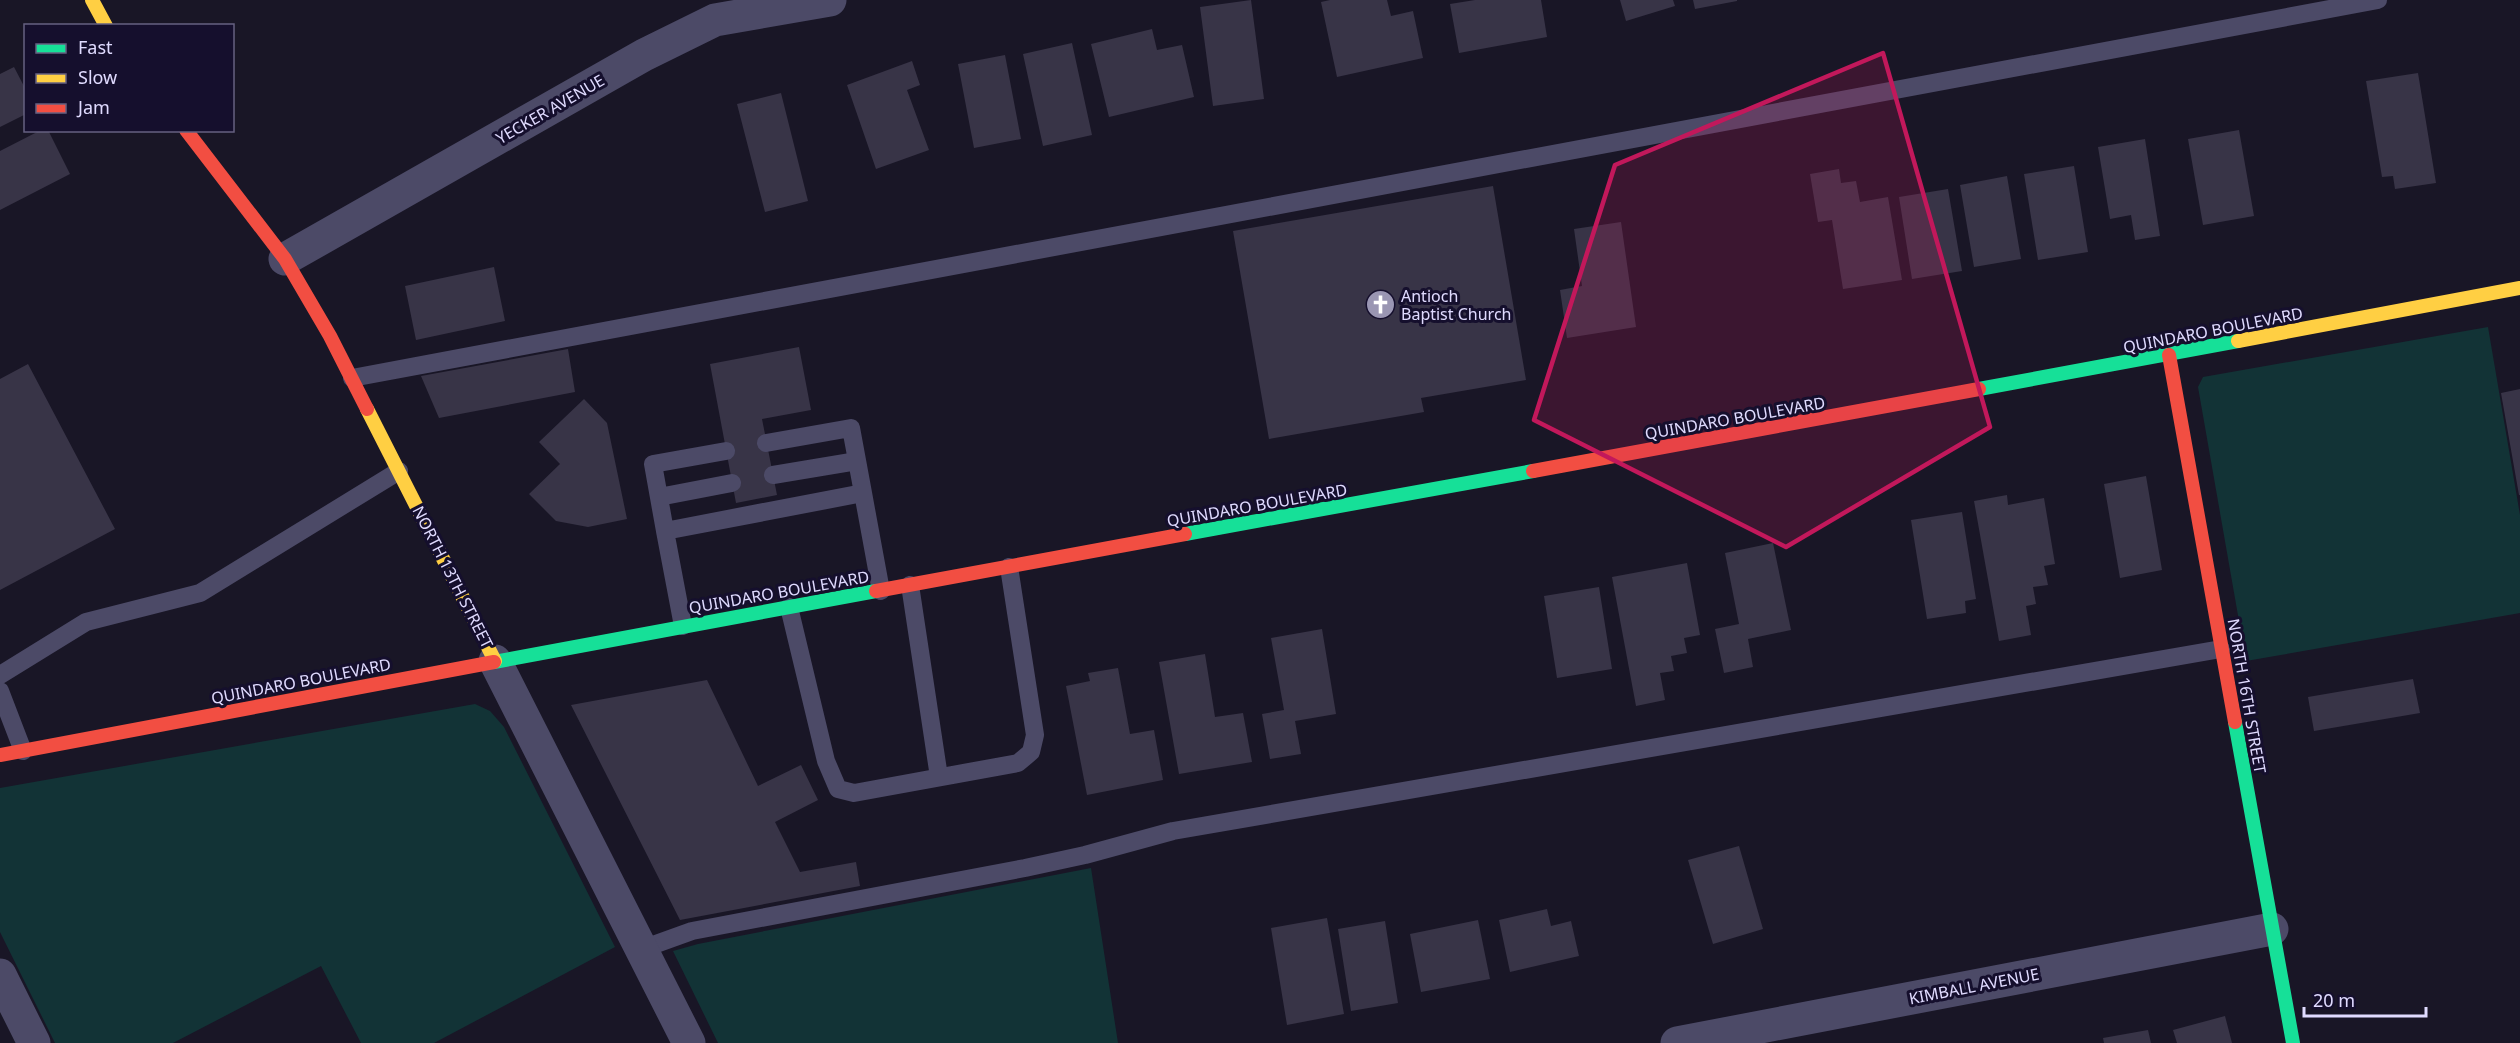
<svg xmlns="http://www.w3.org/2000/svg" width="2520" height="1043" font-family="'Noto Sans',sans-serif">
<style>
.green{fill:#123336}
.building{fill:#383447}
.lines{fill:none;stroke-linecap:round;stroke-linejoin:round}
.lane{stroke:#4c4a67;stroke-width:18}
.street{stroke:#4c4a67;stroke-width:33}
.fast{stroke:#16e098;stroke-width:14}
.slow{stroke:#ffcf43;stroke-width:14}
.jam{stroke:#f24e42;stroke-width:14}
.marked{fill:#c2185b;fill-opacity:0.2;stroke:#c2185b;stroke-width:4.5;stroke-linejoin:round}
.labels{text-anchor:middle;stroke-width:6;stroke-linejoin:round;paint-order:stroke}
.street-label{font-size:16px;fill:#e0dbff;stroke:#150f2d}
.poi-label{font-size:16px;fill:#e0dbff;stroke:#150f2d;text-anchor:start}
</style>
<rect width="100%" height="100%" fill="#191626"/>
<path class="green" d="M2488,327L2520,515V613L2246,661L2198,387L2203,377Z
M475,704L490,711L504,727L615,947L434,1043H361L321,966L173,1043H55L0,932V788Z
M1091,868L1118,1043H718L673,951L698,944Z"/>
<path class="building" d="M1251,0L1264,99L1213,106L1200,7Z
M1330,0H1387L1391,16L1413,11L1423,58L1337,77L1321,2Z
M1475,0H1541L1547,37L1459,53L1450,4Z
M1620,0H1673L1675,6L1626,21Z
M1693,0H1737V1L1695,9Z
M1152,29L1157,50L1182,45L1194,97L1109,117L1091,44Z
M1072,43L1092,135L1043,146L1023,54Z
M1005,55L1021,139L974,148L958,64Z
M912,61L920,85L907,90L929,150L876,169L847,85Z
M14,67L26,90V114L0,127V74Z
M2418,73L2436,183L2395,189L2393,176L2382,177L2366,81Z
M781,93L808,201L765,212L737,104Z
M41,130H48L70,174L0,210V151Z
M2239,130L2254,216L2203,225L2188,139Z
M2145,139L2160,236L2135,240L2131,215L2110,219L2098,147Z
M2074,166L2088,252L2038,260L2024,174Z
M1839,169L1841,183L1856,181L1860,202L1888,197L1902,280L1843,289L1832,220L1818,222L1810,174Z
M2007,176L2021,259L1974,267L1960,185Z
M1493,186L1526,380L1421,398L1424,412L1269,439L1233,231Z
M1948,189L1962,271L1912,279L1899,197Z
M1621,222L1636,327L1567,338L1560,290L1582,286L1574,229Z
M494,267L505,321L416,340L405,286Z
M799,347L811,410L762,419L777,495L736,503L710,364Z
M568,349L575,392L439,418L421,376Z
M28,364L115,529L0,590V379Z
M2520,389V495H2519L2501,393Z
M584,399L607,423L627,519L588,527L556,521L529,494L560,464L539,442Z
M2146,476L2162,570L2120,578L2104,484Z
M2007,495L2008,505L2044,498L2055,564L2044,566L2048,585L2033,587L2036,604L2026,606L2031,635L1999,641L1974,501Z
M1962,512L1976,599L1965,601L1966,613L1927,619L1911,520Z
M1773,543L1791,630L1748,639L1753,667L1724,673L1715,629L1739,624L1725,553Z
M1687,563L1700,635L1684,638L1687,653L1671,656L1674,671L1660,673L1665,700L1636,706L1612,577Z
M1599,587L1612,669L1557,678L1544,596Z
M1322,629L1336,714L1295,721L1301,754L1270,759L1262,714L1284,710L1271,638Z
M1205,654L1215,717L1243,713L1252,762L1179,774L1159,662Z
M1118,668L1130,734L1154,730L1163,780L1087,795L1066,686L1090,681L1088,673Z
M2413,679L2420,713L2314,731L2308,697Z
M707,680L758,786L801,765L818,800L775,822L800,872L856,862L860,886L680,920L571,705Z
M1739,846L1763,929L1713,944L1688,860Z
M1547,909L1551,926L1571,921L1579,956L1510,972L1499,920Z
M1327,918L1344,1014L1287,1025L1271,928Z
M1478,920L1490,979L1421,992L1410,934Z
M1385,921L1398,1003L1351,1011L1338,929Z
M2225,1016L2232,1043H2177L2173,1030Z
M2148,1030L2151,1043H2104L2103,1038Z"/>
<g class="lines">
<path class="lane" d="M352,378L2378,0
M766,443L851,428L863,493
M773,475L857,461
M659,497L732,483
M665,531L653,464L726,451
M910,585L939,777
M789,607L826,761L838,789L854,793L1018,763L1031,752L1035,735L1009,567
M683,626L665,531L863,493L881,591
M0,675L86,622L200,593L399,471
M0,691L23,751
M642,949L692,931L1025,868L1085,855L1173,831L2221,649"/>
<path class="street" d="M285,259L644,55L715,20L830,0
M495,661L689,1043
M0,975L34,1043
M1677,1043L2272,929"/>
<path class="fast" d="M1979,389L2238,341
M1185,534L1533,471
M494,662L876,591
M2235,722L2293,1043"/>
<path class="slow" d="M92,0L106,26
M2238,341L2520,288
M367,409L495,661"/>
<path class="jam" d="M186,130L285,259L330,336L367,409
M2169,355L2235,722
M1533,471L1979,389
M876,591L1185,534
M0,755L494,662"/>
</g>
<path class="marked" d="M1883,53L1990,427L1786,547L1534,420L1615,165Z"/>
<defs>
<symbol id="church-disc" viewBox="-11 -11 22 22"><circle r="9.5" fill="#9a96b3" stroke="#150f2d"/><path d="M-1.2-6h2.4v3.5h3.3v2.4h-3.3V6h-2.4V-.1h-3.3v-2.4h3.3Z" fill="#fff"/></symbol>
</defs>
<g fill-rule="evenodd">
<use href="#church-disc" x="1364" y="288" width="33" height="33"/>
</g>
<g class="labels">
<g class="street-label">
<text transform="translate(550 109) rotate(-30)" y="6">YECKER AVENUE</text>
<text transform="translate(2213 330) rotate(-11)" y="6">QUINDARO BOULEVARD</text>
<text transform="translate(1735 418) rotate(-10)" y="6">QUINDARO BOULEVARD</text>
<text transform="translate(1257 505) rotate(-10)" y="6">QUINDARO BOULEVARD</text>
<text transform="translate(453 577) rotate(63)" y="6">NORTH 13TH STREET</text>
<text transform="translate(779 592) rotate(-10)" y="6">QUINDARO BOULEVARD</text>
<text transform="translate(301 681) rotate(-11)" y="6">QUINDARO BOULEVARD</text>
<text transform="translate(2247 696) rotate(80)" y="6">NORTH 16TH STREET</text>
<text transform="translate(1974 986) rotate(-11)" y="6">KIMBALL AVENUE</text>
</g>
<g class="poi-label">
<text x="1401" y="302">Antioch<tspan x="1401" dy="18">Baptist Church</tspan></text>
</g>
</g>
<rect x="24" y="24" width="210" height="108" fill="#150f2d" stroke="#666181" stroke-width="1.5"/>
<rect x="36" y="44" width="30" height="9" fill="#16e098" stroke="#666181" stroke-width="1.5"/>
<text x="78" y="54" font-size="18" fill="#e0dbff">Fast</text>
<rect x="36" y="74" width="30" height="9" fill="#ffcf43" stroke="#666181" stroke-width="1.5"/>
<text x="78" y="84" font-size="18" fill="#e0dbff">Slow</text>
<rect x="36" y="104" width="30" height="9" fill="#f24e42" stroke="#666181" stroke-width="1.5"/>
<text x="78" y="114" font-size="18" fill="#e0dbff">Jam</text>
<path d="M2304 1007v9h122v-9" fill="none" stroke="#e0dbff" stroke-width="3"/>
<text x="2313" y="1007" font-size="18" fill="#e0dbff" stroke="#150f2d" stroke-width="4.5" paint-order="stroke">20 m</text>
</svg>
